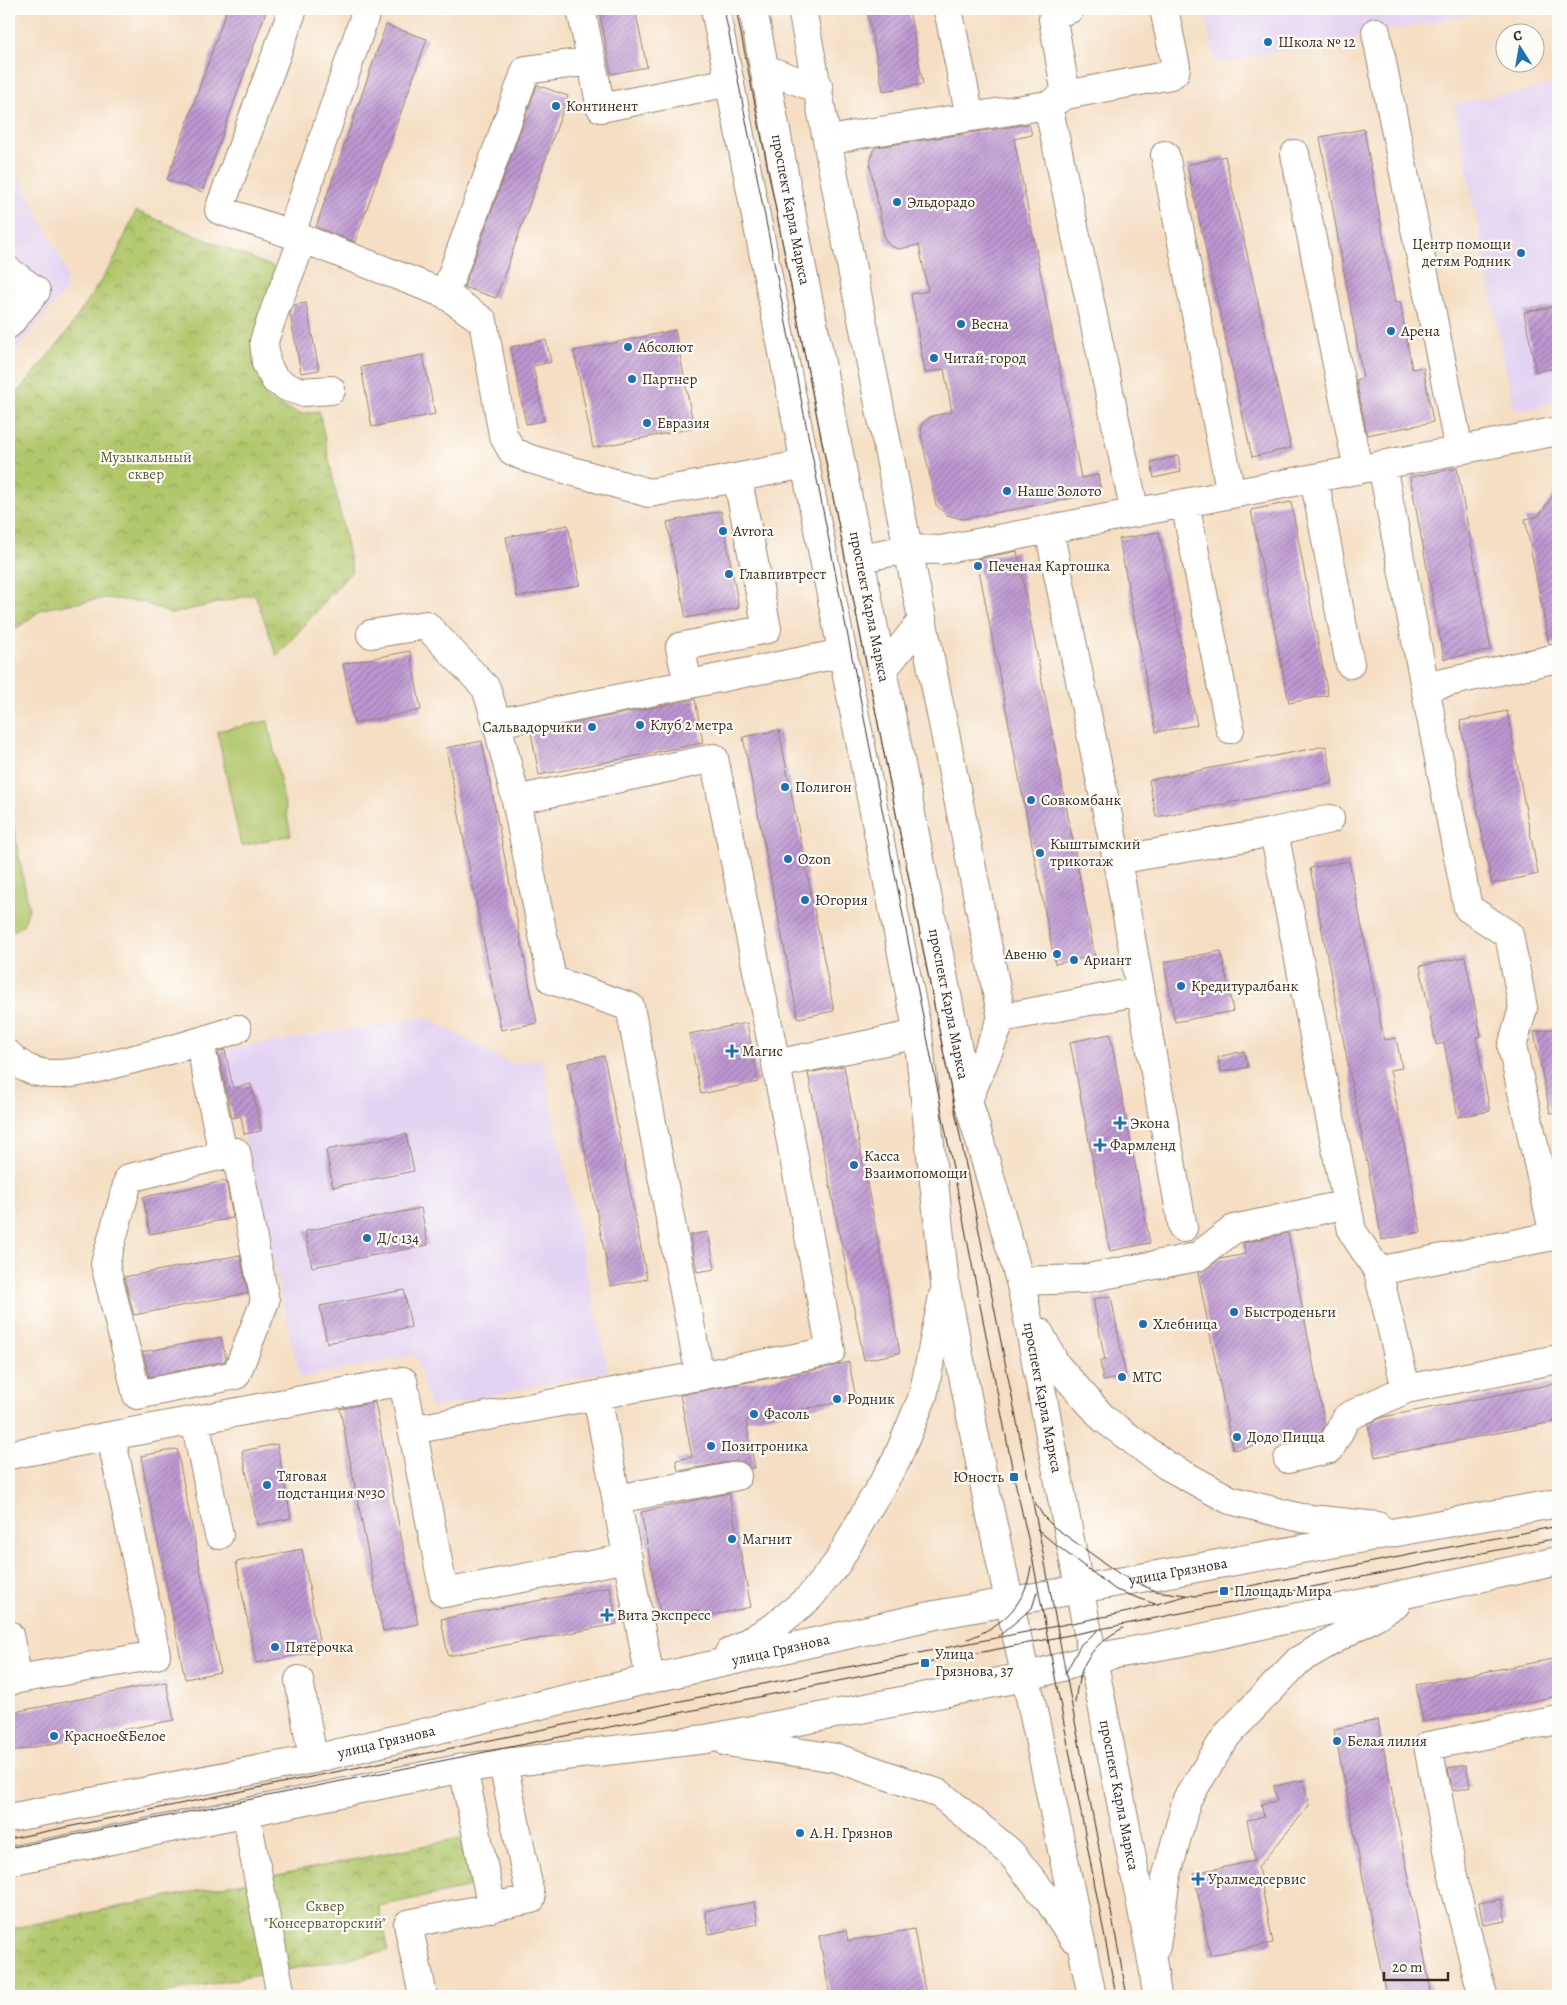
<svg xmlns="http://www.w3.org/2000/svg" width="1567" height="2005" font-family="Alegreya,serif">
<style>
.built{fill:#e3d3f2}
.green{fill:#b1c76c;stroke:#767845}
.park{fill:url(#park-crowns);stroke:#767845}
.building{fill:url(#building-hatch)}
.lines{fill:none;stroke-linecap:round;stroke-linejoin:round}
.minor-casing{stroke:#988470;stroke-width:30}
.major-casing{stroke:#988470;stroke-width:30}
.minor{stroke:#fff;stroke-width:28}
.major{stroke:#fff;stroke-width:28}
.tram{stroke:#3b2a1e;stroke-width:1}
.poi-dot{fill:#1f6fb2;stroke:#fdfcf7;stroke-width:2}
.labels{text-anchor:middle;stroke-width:4.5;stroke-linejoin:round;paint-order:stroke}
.poi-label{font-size:15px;fill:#3b2a1e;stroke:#fdfcf7;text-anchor:start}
.street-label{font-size:15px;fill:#3b2a1e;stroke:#fdfcf7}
.park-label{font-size:15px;fill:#5e5935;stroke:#fdfcf7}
</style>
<defs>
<pattern id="park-crowns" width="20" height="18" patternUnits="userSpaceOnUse" patternTransform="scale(1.25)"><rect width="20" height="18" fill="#b1c76c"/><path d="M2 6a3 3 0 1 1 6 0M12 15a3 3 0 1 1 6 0" fill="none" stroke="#91a258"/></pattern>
<pattern id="building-hatch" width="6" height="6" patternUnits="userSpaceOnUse" patternTransform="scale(1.25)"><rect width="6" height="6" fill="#bd97d2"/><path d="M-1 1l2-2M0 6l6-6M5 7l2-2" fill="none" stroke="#9b7baa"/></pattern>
</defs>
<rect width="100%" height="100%" fill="#fdfcf7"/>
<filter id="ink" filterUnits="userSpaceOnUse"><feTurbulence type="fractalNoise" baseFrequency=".02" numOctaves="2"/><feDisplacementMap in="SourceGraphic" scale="10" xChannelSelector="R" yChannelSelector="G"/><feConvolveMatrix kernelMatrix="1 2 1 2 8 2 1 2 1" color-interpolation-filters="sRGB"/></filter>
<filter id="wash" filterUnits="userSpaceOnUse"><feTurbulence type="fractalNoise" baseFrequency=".0096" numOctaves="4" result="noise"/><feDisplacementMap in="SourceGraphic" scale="20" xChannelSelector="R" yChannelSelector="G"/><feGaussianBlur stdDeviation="1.12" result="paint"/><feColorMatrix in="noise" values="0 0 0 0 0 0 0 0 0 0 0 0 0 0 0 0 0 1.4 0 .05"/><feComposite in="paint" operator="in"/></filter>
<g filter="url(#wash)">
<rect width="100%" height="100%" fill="#f5dec3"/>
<path class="built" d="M1204,9H1500L1215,64Z
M1558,84V402L1514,411L1454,104Z
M9,168L16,171L65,268L67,281L65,291L9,358Z
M427,1017L510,1064L542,1059L608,1371L430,1408L416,1355L300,1378L244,1134L261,1130L251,1084L233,1088L225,1050Z"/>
<path class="green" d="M268,721L291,835L241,846L217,731Z
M9,803L29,909L23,925L9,934Z"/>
<path class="park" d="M136,211L283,271L253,365L267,400L300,414L319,411L352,571L277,656L255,594L171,614L142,602L105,598L42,609L16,629L9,637V404L65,335L113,262Z
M461,1838L472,1887L379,1906L388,1951L146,1996H9V1929Z"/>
<g id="blocks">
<path class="building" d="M227,9H267L202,192L167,180Z
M599,9H635L647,67L611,74Z
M867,9H909L923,84L883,91Z
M386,25L427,39L355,242L316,227Z
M537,85L568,96L496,298L464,287Z
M1029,124L1032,135L1014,139L1081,478L1098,475L1101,493L962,519L947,515L936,505L921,435L922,423L932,416L952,412L944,369L925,373L911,294L928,291L919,245L899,249L890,246L885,240L870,165L873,150L877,147Z
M1364,129L1395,303L1400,302L1412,369L1423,367L1433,422L1367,435L1356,380L1363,378L1320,137Z
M1225,156L1291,448L1252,457L1187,165Z
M306,303L319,370L301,373L290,314L293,305Z
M1558,306V367L1536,372L1524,312Z
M675,330L694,428L593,448L574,351Z
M546,340L551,362L533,366L544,421L526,424L511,347Z
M423,355L435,414L372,427L361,367Z
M1178,456L1181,472L1154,478L1151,462Z
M1457,468L1491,650L1444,659L1410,477Z
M1558,487V643L1549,644L1525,519L1539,516Z
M1291,502L1328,695L1289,703L1251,510Z
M721,511L739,608L686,618L667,522Z
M568,525L580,585L517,597L506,537Z
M1159,532L1197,725L1156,732L1119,539Z
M1017,551L1095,956L1055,964L977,559Z
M410,651L421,710L354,723L343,664Z
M695,699L703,743L539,775L531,732Z
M1507,711L1538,874L1492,884L1460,721Z
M779,730L834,1011L798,1018L743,737Z
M482,741L537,1023L501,1030L446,748Z
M1326,746L1333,783L1156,817L1149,780Z
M1349,861L1384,1040L1396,1038L1402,1068L1390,1070L1421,1232L1382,1240L1310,868Z
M1221,951L1233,1011L1175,1022L1164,962Z
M1465,957L1481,1036L1476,1037L1490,1111L1458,1117L1444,1043L1436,1045L1420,966Z
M747,1023L758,1082L701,1094L689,1034Z
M1558,1028V1113H1550L1534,1032Z
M1110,1034L1150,1243L1110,1251L1070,1042Z
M225,1050L233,1088L251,1084L261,1131L244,1134L241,1116L232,1118L218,1052Z
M1244,1051L1248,1067L1221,1072L1218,1057Z
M604,1056L647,1279L611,1286L568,1063Z
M844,1066L900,1353L864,1360L808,1073Z
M406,1134L414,1171L333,1187L326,1150Z
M226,1181L233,1218L150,1234L143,1197Z
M421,1208L428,1245L312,1267L305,1231Z
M708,1232L715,1269L697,1272L690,1235Z
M1288,1233L1325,1425L1321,1432L1233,1450L1198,1273L1206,1269L1220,1259L1246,1254L1243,1243Z
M240,1255L248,1293L134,1315L124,1277Z
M404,1290L411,1327L327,1343L320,1306Z
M1111,1296L1126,1377L1103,1381L1100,1361L1105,1360L1093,1299Z
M221,1337L226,1358L225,1361L149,1377L143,1352Z
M849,1362L856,1399L746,1420L755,1468L750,1469L743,1461H735L678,1471L676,1460L692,1457L680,1395L834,1366Z
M1558,1383V1421L1375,1457L1368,1424L1383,1417Z
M375,1402L418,1624L383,1631L340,1409Z
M277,1444L291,1518L257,1525L242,1451Z
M177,1449L220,1672L185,1679L141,1456Z
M729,1493L751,1607L698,1618L697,1610L661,1617L641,1512Z
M302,1549L321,1651L256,1663L236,1562Z
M610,1587L617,1624L448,1656L441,1619Z
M1558,1658V1696L1423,1722L1416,1685Z
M166,1682L174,1720L9,1752V1713Z
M1378,1720L1432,1996H1386L1334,1729Z
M1466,1765L1470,1787L1453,1791L1448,1768Z
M1303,1780L1309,1806L1258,1867L1273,1943L1210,1955L1194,1873L1255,1861L1247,1820L1264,1817L1261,1804L1277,1801L1274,1786Z
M1501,1899L1506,1921L1483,1925L1479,1903Z
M754,1902L758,1924L709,1934L705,1911Z
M914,1929L926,1996H830L819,1936L846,1930L848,1941Z"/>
</g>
</g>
<g filter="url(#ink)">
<use href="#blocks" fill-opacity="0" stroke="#988470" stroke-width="1"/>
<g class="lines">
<defs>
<path id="minor" d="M293,9L219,210L291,234L445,294L483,321L503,435L512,451L530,459L649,493L720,481L805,464
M581,9L601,108L730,82
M802,9L847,244L1002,1018L968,1100
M948,9L970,117
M1376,32L1459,450
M765,69L819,89
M1066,95L1053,19L1054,14L1070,9
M1048,105L1066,95L1171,75L1175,72L1176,67L1164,9
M828,142L854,135L1048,105L1135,513
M1295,154L1358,470
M1165,155L1231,494
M291,234L367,9
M303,239L275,309L264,341L266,363L275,380L289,388L302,392L331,390
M9,271L36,291L9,324
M445,294L526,70L592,61
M1382,465L1425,687
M1314,478L1350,664
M1185,503L1230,729
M1049,530L1117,860L1183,1228
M860,558L908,549L941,550L1558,431
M371,634L426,625L486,688L497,723L516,800L552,980L630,1007L700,1376
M882,671L922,621
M688,684L680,647L767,629L739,486L733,479
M497,723L843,653
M516,800L714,758L776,1064L918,1034
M1274,832L1330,819
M1117,860L1274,832L1347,1204
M1002,1018L1140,991
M200,1043L223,1154
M9,1055C15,1061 23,1067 31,1070C60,1081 101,1067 130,1060C167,1051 202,1042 237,1029
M236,1152L265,1301L236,1375L137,1395L105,1264L129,1178Z
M1554,1235L1512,1047L1523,1008L1509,935L1468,908L1425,687L1558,658
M1378,1271L1558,1235
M1020,1281L1083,1279L1197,1257L1234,1229L1347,1204L1352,1231L1378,1271L1406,1389
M597,1395L650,1679
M195,1421L219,1535
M412,1430L831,1351L776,1064
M9,1455L403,1381L444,1593L628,1558
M1288,1459L1330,1449L1347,1417L1406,1389L1558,1359
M617,1499L737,1476
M9,1635L18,1679L9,1681
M18,1679L156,1655L111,1436
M299,1680L313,1759
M463,1768L492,1908
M246,1814L281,1996
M423,1996L408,1924L531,1899L503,1763
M1483,1996L1456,1891L1428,1746L1558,1720"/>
<g id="major">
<path d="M715,9L918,1034L945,1284L987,1498L1041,1748L1092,1996"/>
<path id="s1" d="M753,9L799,253L968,1100L1020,1281L1025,1304C1067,1525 1109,1745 1153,1966L1157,1996"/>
<path d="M1039,1332L1056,1365L1104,1419L1166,1465L1230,1500L1301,1518L1377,1526"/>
<path d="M729,1653L774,1627L810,1597L838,1562L868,1508L896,1461L923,1396L943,1296"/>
<path d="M727,1742L837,1758L940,1794L1010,1852L1049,1901L1073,1938"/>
<path id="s2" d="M9,1818L313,1759L650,1679L935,1615L1558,1503"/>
<path d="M9,1861L463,1768L706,1739L1025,1677L1094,1658L1197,1639L1558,1561"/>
<path d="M1156,1946L1166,1878L1187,1799L1227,1735L1299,1660L1396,1604"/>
</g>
</defs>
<use href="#minor" class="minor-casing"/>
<use href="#major" class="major-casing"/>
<use href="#minor" class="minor"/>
<use href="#major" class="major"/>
<path class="tram" d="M724,9L1014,1477L1032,1556L1116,1996
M736,9L1044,1558L1127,1996
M1035,1502L1043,1516L1054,1527L1121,1575L1155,1591L1186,1595
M1037,1529L1057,1546L1116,1590L1158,1605
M999,1636L1032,1608L1037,1592
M968,1639C1004,1625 1026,1604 1031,1566
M1065,1674L1081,1644L1097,1631
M1075,1703C1079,1666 1089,1646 1123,1628
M9,1839L812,1674L1128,1612L1189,1595L1196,1596L1224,1591L1558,1526
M9,1848L952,1658C1154,1619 1356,1578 1558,1538"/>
</g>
</g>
<g class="poi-dot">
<circle cx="1268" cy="42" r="5"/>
<circle cx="556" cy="106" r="5"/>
<circle cx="897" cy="202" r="5"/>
<circle cx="1521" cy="253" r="5"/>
<circle cx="961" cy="324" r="5"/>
<circle cx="1391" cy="331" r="5"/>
<circle cx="628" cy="347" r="5"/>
<circle cx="934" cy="358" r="5"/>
<circle cx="632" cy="379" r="5"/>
<circle cx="647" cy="423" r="5"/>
<circle cx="1007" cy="491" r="5"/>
<circle cx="723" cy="531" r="5"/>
<circle cx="978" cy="566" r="5"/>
<circle cx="729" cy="574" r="5"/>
<circle cx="640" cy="725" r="5"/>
<circle cx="592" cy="727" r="5"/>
<circle cx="785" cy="787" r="5"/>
<circle cx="1031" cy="800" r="5"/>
<circle cx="1040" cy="853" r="5"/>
<circle cx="788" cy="859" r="5"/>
<circle cx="805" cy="900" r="5"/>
<circle cx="1057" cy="954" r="5"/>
<circle cx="1074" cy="960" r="5"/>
<circle cx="1181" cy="986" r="5"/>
<path d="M729.5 1043.5h5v5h5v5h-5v5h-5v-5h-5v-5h5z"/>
<path d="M1117.5 1115.5h5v5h5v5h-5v5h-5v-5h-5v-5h5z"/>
<path d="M1097.5 1137.5h5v5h5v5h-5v5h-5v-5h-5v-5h5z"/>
<circle cx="854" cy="1165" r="5"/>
<circle cx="367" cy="1238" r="5"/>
<circle cx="1234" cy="1312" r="5"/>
<circle cx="1143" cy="1324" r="5"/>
<circle cx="1122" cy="1377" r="5"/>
<circle cx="837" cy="1399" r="5"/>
<circle cx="754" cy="1414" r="5"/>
<circle cx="1237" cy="1437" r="5"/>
<circle cx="711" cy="1446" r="5"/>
<rect x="1009" y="1472" width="10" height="10" rx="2.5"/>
<circle cx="267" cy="1485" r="5"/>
<circle cx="732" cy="1539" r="5"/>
<rect x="1219" y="1586" width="10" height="10" rx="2.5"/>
<path d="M604.5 1607.5h5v5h5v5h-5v5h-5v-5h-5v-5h5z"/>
<circle cx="275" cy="1647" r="5"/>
<rect x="920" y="1658" width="10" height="10" rx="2.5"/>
<circle cx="54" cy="1736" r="5"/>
<circle cx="1337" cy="1741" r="5"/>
<circle cx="800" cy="1833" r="5"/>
<path d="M1195.5 1871.5h5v5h5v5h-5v5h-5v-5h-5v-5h5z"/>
</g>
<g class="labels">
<g class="poi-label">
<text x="1278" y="47">Школа № 12</text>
<text x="566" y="111">Континент</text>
<text x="907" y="207">Эльдорадо</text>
<text x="1511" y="249" text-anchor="end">Центр помощи<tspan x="1511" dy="17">детям Родник</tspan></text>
<text x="971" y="329">Весна</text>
<text x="1401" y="336">Арена</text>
<text x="638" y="352">Абсолют</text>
<text x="944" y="363">Читай-город</text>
<text x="642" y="384">Партнер</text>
<text x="657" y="428">Евразия</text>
<text x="1017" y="496">Наше Золото</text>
<text x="733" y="536">Avrora</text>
<text x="988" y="571">Печеная Картошка</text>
<text x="739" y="579">Главпивтрест</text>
<text x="650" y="730">Клуб 2 метра</text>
<text x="582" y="732" text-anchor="end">Сальвадорчики</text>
<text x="795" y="792">Полигон</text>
<text x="1041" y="805">Совкомбанк</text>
<text x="1050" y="849">Кыштымский<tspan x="1050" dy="17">трикотаж</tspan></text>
<text x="798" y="864">Ozon</text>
<text x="815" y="905">Югория</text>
<text x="1047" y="959" text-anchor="end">Авеню</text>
<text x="1084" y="965">Ариант</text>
<text x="1191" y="991">Кредитуралбанк</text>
<text x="742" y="1056">Магис</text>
<text x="1130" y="1128">Экона</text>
<text x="1110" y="1150">Фармленд</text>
<text x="864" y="1161">Касса<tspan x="864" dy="17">Взаимопомощи</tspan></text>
<text x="377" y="1243">Д/с 134</text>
<text x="1244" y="1317">Быстроденьги</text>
<text x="1153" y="1329">Хлебница</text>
<text x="1132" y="1382">МТС</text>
<text x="847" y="1404">Родник</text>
<text x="764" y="1419">Фасоль</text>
<text x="1247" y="1442">Додо Пицца</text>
<text x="721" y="1451">Позитроника</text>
<text x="277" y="1481">Тяговая<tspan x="277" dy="17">подстанция №30</tspan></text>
<text x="1004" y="1482" text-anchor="end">Юность</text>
<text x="742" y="1544">Магнит</text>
<text x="1234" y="1596">Площадь Мира</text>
<text x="617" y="1620">Вита Экспресс</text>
<text x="285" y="1652">Пятёрочка</text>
<text x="935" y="1659">Улица<tspan x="935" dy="17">Грязнова, 37</tspan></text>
<text x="64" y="1741">Красное&amp;Белое</text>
<text x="1347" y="1746">Белая лилия</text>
<text x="810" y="1838">А.Н. Грязнов</text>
<text x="1208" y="1884">Уралмедсервис</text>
</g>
<g class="street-label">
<text dy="5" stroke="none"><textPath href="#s1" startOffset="204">проспект Карла Маркса</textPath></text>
<text dy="5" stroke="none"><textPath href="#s1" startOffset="609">проспект Карла Маркса</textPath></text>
<text dy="5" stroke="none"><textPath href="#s1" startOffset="1014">проспект Карла Маркса</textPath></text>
<text dy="5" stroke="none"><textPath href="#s1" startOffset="1419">проспект Карла Маркса</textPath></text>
<text dy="5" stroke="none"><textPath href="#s2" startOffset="1195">улица Грязнова</textPath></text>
<text dy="5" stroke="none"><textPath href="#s2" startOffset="790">улица Грязнова</textPath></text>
<text dy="5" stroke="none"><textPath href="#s2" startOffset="385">улица Грязнова</textPath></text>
<text dy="5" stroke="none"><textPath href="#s1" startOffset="1824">проспект Карла Маркса</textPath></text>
</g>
<g class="park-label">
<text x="146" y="462">Музыкальный<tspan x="146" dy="17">сквер</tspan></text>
<text x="325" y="1911">Сквер<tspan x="325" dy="17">"Консерваторский"</tspan></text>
</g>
</g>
<rect width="1567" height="2005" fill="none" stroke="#fdfcf7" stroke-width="30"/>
<g transform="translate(1520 48) rotate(349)"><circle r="24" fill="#fdfcf7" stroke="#afa8a0"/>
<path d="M0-4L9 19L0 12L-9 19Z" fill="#1f6fb2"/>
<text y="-8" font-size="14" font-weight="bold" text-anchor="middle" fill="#3b2a1e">С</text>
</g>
<path d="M1384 1972v8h64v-8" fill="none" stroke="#3b2a1e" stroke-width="2.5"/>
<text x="1392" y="1972" font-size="15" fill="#3b2a1e" stroke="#fdfcf7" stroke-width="4" paint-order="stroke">20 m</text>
</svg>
